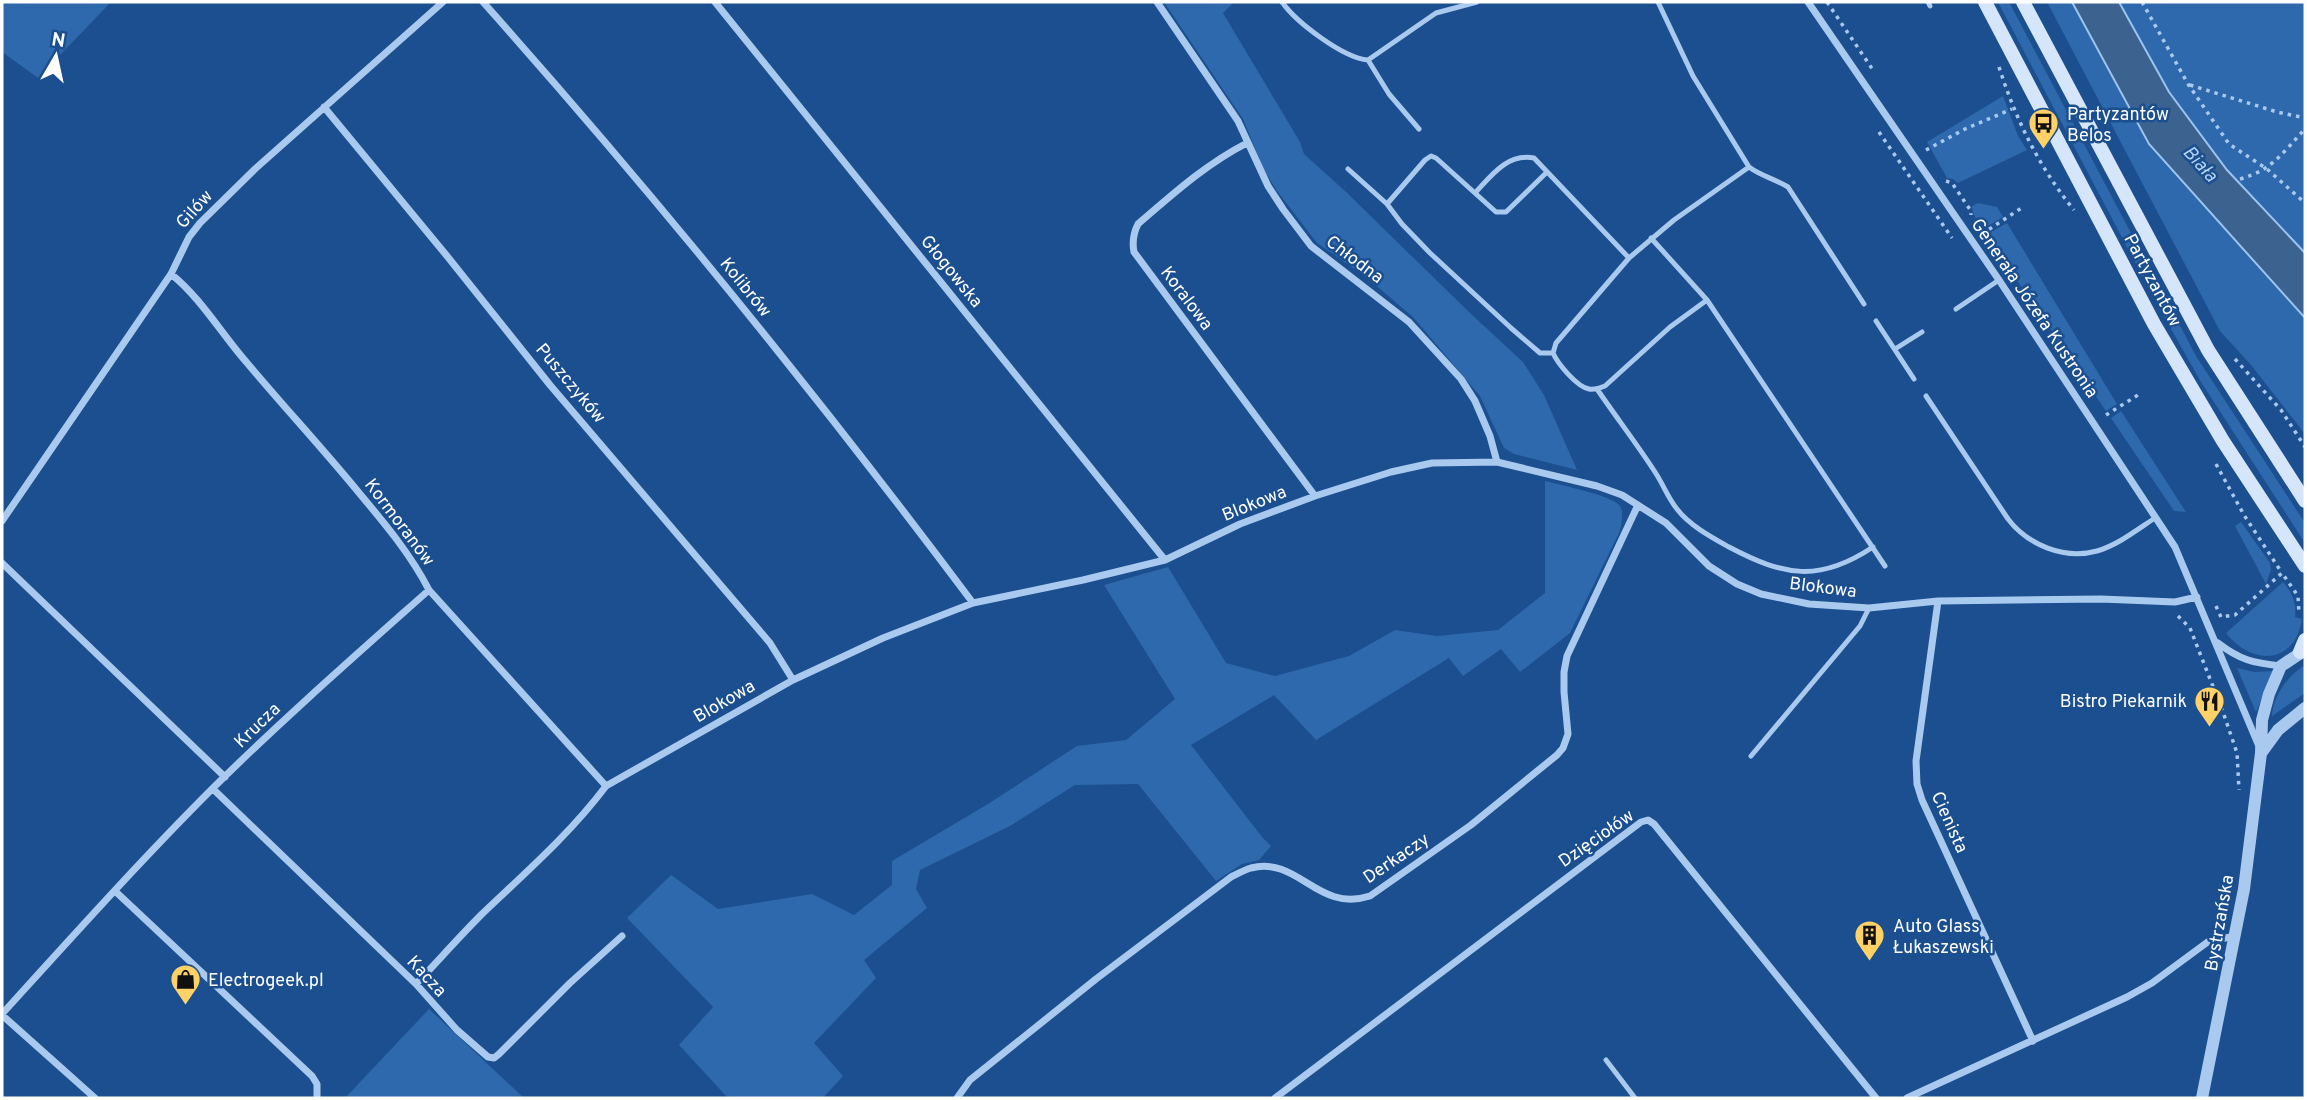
<svg xmlns="http://www.w3.org/2000/svg" width="2307" height="1100" font-family="Overpass,sans-serif">
<style>
.green{fill:#2e69ad}
.water{fill:#3c6290;stroke:#9cc4f0;stroke-width:2}
.lines{fill:none;stroke-linecap:round;stroke-linejoin:round}
.path{stroke:#a9c9ee;stroke-width:3.5;stroke-dasharray:3.5 5;stroke-linecap:butt}
.service{stroke:#a9c9ee;stroke-width:5}
.minor{stroke:#a9c9ee;stroke-width:7}
.tertiary{stroke:#a9c9ee;stroke-width:12}
.secondary{stroke:#d6e6fa;stroke-width:14}
.labels{text-anchor:middle;stroke-width:5;stroke-linejoin:round;paint-order:stroke}
.poi-label{font-size:18px;fill:#fff;stroke:#1b4f8f;text-anchor:start}
.street-label{font-size:18px;fill:#fff;stroke:#1b4f8f}
.water-label{font-size:19px;font-style:italic;fill:#b5d3f5;stroke:#1b4f8f}
</style>
<rect width="100%" height="100%" fill="#1b4f8f"/>
<path class="green" d="M2,2H111L38,78L2,52Z
M1164,2H1234L1223,13L1300,142L1304,154L1345,191L1470,313L1523,362L1544,395L1577,470L1514,454L1504,448L1480,396L1413,317L1366,277L1317,243L1277,191L1263,168L1243,119Z
M1998,2H2009L2196,356L2305,523V543L2201,382L2157,304Z
M2047,2H2072L2149,144L2305,318V434L2251,365L2220,331Z
M2119,2H2305V253L2227,170L2169,92Z
M2003,96L2018,136L2027,150L1958,183L1953,179L1947,178L1927,142Z
M1978,203L1997,207L2003,217L1983,229C1977,221 1973,216 1972,206Z
M2007,223L2117,404L2106,411L1986,235Z
M2121,411L2186,512L2174,511L2111,418Z
M1545,481C1560,485 1610,495 1619,505C1625,511 1621,524 1620,531L1570,633L1520,672L1501,649L1463,676L1449,658L1316,740L1274,695L1191,745L1262,837L1271,846L1259,860L1242,864L1216,881L1138,784L1075,785L1010,826L920,870L916,889L927,908L864,960L876,978L814,1043L843,1076L823,1098H728L679,1045L713,1007L627,918L671,875L718,909L812,894L854,915L892,885V861L988,804L1077,746L1126,740L1175,699L1104,585L1168,567L1226,663L1275,676L1349,656L1395,630L1437,636L1498,630L1545,593Z
M2241,522L2270,563L2271,570L2266,584L2235,526Z
M2283,582C2292,593 2297,603 2295,617L2302,619C2300,628 2298,638 2291,645C2271,667 2240,652 2226,633Z
M2305,665V693L2272,716C2273,696 2288,675 2305,665Z
M2237,668L2254,672L2273,671L2256,712Z
M429,1009L524,1098H347L346,1097Z"/>
<path class="water" d="M2072,2H2119L2169,92L2227,170L2305,253V318L2149,144Z"/>
<g class="lines">
<path class="path" d="M1827,2L1873,70
M2142,2L2188,84L2229,144L2267,169L2305,203
M1999,67C2016,120 2039,167 2074,210
M2190,85L2277,112L2305,118
M1879,132L1952,238
M1926,150L1965,129L2012,109
M2240,179C2273,170 2283,152 2305,129
M1946,181L1952,183L1971,211V215
M1982,234L2023,207
M2235,359L2281,410L2305,447
M2106,415L2138,395
M2216,464L2244,515L2282,573
M2216,606L2221,617L2235,615L2282,573L2298,596L2299,614
M2178,616L2190,628L2223,712L2237,753L2239,790"/>
<path class="service" d="M1282,2C1296,22 1343,58 1368,60L1436,13L1477,2
M1658,2L1693,76L1749,167C1761,176 1775,179 1788,187L1864,304
M1928,2L1930,6
M1368,60L1389,94L1419,129
M1348,169L1387,204L1425,160L1431,156L1436,158L1496,212H1506L1547,172
M1475,193C1491,176 1507,153 1534,158L1629,258
M1387,204L1402,224L1430,253L1511,328L1540,353H1553
M1651,238L1707,300L1885,566
M1707,300L1670,327L1605,386C1600,388 1595,390 1589,389C1577,387 1558,364 1553,353L1556,343L1629,258L1674,220L1749,167
M1956,309L1999,280
M1876,321L1914,379
M1895,349L1922,332
M1597,389C1616,417 1637,444 1655,472C1663,484 1668,498 1677,509C1689,525 1711,537 1729,547C1784,576 1819,583 1873,547
M1926,396L2008,519C2028,545 2064,560 2097,551C2118,545 2138,529 2155,518
M1751,756L1860,626L1869,608
M1606,1060L1635,1098"/>
<path class="minor" d="M483,2C655,195 818,396 973,603
M715,2L1165,560
M1157,2L1238,121L1268,186L1283,209L1311,246L1409,322L1461,379L1475,401L1490,436L1497,462
M1808,2L1999,280L2175,547L2258,744
M324,107L447,256L550,385L770,643L793,680
M1247,143C1206,164 1173,194 1138,224C1133,234 1132,242 1134,252L1315,496
M171,274C202,299 222,335 248,364C285,408 324,450 360,494C386,525 411,555 429,590L606,786
M2,521L171,274L189,237L200,223L255,169L443,2
M2,563L225,777
M1938,601L1916,761L1917,784L1922,800L2033,1041
M2218,643C2240,660 2253,663 2281,666
M213,789L416,984L457,1030L488,1057L494,1058L499,1054L570,983L622,936
M115,891L312,1076L317,1084V1098
M416,984C438,961 459,937 482,914C525,873 570,834 606,786L793,680L883,638L973,603L1083,580L1165,560L1240,524L1315,496L1391,472L1432,463L1497,462L1597,486L1622,495L1666,523L1709,566L1737,584L1761,594L1809,604L1869,608L1938,601L2101,599L2175,602L2197,597
M2,1014C71,938 140,861 213,788C283,719 356,655 429,590
M2,1015L95,1098
M957,1098L970,1080L1096,979L1231,877C1237,874 1244,870 1251,868C1299,856 1317,913 1370,896L1471,825L1557,755L1563,748L1568,734L1564,692V672L1567,656L1638,505
M1275,1098L1641,822L1648,820L1654,824L1876,1098
M1907,1098L2127,997L2152,983L2209,941L2236,936"/>
<path class="tertiary" d="M2262,752L2278,730L2305,708
M2202,1098L2244,889L2261,753L2262,720L2269,694L2281,666L2305,650"/>
<path class="secondary" d="M1985,2L2154,324L2223,441L2305,566
M2023,2L2208,350L2305,501
M2300,652L2305,640"/>
</g>
<defs>
<symbol id="bus-pin" viewBox="-11 -11 22 30"><path d="M0 17L-7.5 6A9.5 9.5 0 1 1 7.5 6Z" fill="#ffd166" stroke="#1b4f8f"/><path d="M-5-6H5V4H4V6H2V4H-2V6H-4V4H-5ZM-3.5-4V0h7V-4ZM-3.5 1.2v1.5H-2V1.2ZM2 1.2v1.5H3.5V1.2Z" fill="#111"/></symbol>
<symbol id="restaurant-pin" viewBox="-11 -11 22 30"><path d="M0 17L-7.5 6A9.5 9.5 0 1 1 7.5 6Z" fill="#ffd166" stroke="#1b4f8f"/><path d="M-5-6h1v4h1v-4h1v4h1v-4h1v5L-1.5 .5V6h-2V.5L-5-1ZM5-6V6H3V1.5H1.5Q1.5-4 5-6Z" fill="#111"/></symbol>
<symbol id="building-pin" viewBox="-11 -11 22 30"><path d="M0 17L-7.5 6A9.5 9.5 0 1 1 7.5 6Z" fill="#ffd166" stroke="#1b4f8f"/><path d="M-4-6H4V6H1V3H-1V6H-4ZM-2.5-4.3h1.7v1.8h-1.7ZM.8-4.3h1.7v1.8H.8ZM-2.5-1h1.7V.8h-1.7ZM.8-1h1.7V.8H.8Z" fill="#111"/></symbol>
<symbol id="shop-pin" viewBox="-11 -11 22 30"><path d="M0 17L-7.5 6A9.5 9.5 0 1 1 7.5 6Z" fill="#ffd166" stroke="#1b4f8f"/><path d="M-5-2.5h2.3a2.7 3.5 0 0 1 5.4 0H5L5.5 6h-11ZM-1.5-2.5h3a1.5 2.3 0 0 0-3 0Z" fill="#111"/></symbol>
</defs>
<g fill-rule="evenodd">
<use href="#bus-pin" x="2026" y="106" width="35" height="47"/>
<use href="#restaurant-pin" x="2192" y="684" width="35" height="47"/>
<use href="#building-pin" x="1852" y="918" width="35" height="47"/>
<use href="#shop-pin" x="168" y="962" width="35" height="47"/>
</g>
<g class="labels">
<g class="poi-label">
<text x="2067" y="120">Partyzantów<tspan x="2067" dy="21">Belos</tspan></text>
<text x="2187" y="707" text-anchor="end">Bistro Piekarnik</text>
<text x="1893" y="932">Auto Glass<tspan x="1893" dy="21">Łukaszewski</tspan></text>
<text x="208" y="986">Electrogeek.pl</text>
</g>
<g class="street-label">
<text transform="translate(194 209) rotate(-48)" y="6">Gilów</text>
<text transform="translate(1355 259) rotate(37)" y="6">Chłodna</text>
<text transform="translate(952 271) rotate(51)" y="6">Głogowska</text>
<text transform="translate(2153 280) rotate(62)" y="6">Partyzantów</text>
<text transform="translate(746 287) rotate(51)" y="6">Kolibrów</text>
<text transform="translate(1187 298) rotate(53)" y="6">Koralowa</text>
<text transform="translate(2035 308) rotate(56)" y="6">Generała Józefa Kustronia</text>
<text transform="translate(571 383) rotate(50)" y="6">Puszczyków</text>
<text transform="translate(1254 503) rotate(-22)" y="6">Blokowa</text>
<text transform="translate(400 522) rotate(53)" y="6">Kormoranów</text>
<text transform="translate(1823 587) rotate(7)" y="6">Blokowa</text>
<text transform="translate(724 701) rotate(-30)" y="6">Blokowa</text>
<text transform="translate(257 725) rotate(-44)" y="6">Krucza</text>
<text transform="translate(1950 822) rotate(66)" y="6">Cienista</text>
<text transform="translate(1596 838) rotate(-35)" y="6">Dzięciołów</text>
<text transform="translate(1396 858) rotate(-34)" y="6">Derkaczy</text>
<text transform="translate(2219 923) rotate(-80)" y="6">Bystrzańska</text>
<text transform="translate(427 976) rotate(47)" y="6">Kacza</text>
</g>
<g class="water-label">
<text transform="translate(2201 163) rotate(48)" y="7">Biała</text>
</g>
</g>
<rect width="2307" height="1100" fill="none" stroke="#ffffff" stroke-width="7"/>
<g transform="translate(56 56) rotate(9)" stroke="#1b4f8f" stroke-width="5" paint-order="stroke">
<path d="M0-5L12 26L0 18L-12 26Z" fill="#ffffff"/>
<text y="-10" font-size="19" font-weight="bold" text-anchor="middle" fill="#ffffff">N</text>
</g>
</svg>
